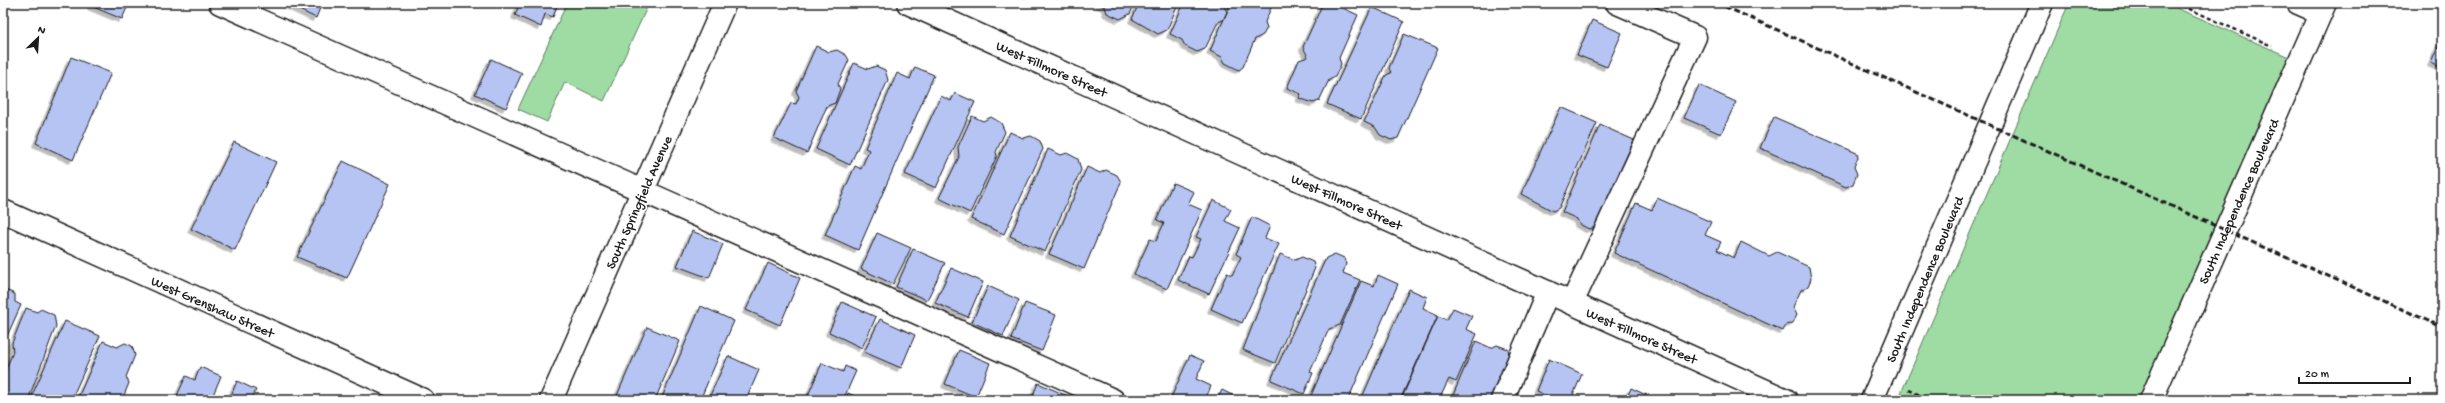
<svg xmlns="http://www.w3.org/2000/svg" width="2445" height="403" font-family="'Gochi Hand',sans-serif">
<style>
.green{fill:#9edca4;stroke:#5d7c60}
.building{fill:#b6c4f4;stroke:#1c1c1c;filter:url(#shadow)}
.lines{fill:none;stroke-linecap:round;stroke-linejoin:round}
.minor-casing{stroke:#1c1c1c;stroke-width:25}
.path{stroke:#1c1c1c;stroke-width:2.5;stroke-dasharray:4 3;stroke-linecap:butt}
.minor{stroke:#fff;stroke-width:22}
.rail{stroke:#1c1c1c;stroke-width:3;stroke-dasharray:6 3;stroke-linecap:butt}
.labels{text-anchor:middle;stroke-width:3.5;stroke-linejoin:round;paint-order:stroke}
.street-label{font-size:14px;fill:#1c1c1c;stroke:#fff}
</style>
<defs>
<filter id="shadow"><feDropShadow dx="-3.5" dy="3.5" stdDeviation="0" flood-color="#0004"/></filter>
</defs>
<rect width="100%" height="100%" fill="#fff"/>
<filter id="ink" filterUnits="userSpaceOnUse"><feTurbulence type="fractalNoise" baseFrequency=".025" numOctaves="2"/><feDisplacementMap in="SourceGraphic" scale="8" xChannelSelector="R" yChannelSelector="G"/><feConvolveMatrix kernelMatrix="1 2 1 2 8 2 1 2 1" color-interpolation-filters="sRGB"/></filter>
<g filter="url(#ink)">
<path class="green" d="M567,3H649L604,101L565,82L547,122L518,109Z
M2069,3H2165L2289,57L2140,400H1898Z"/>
<path class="building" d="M92,3H129L122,19L91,6Z
M285,3H322L316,18Z
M520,3H558L553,17L545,14L541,27L515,15Z
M1096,3H1135L1130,14L1120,19L1107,13L1105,7Z
M1139,3H1183L1176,9L1167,30L1158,34L1132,19Z
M1184,3H1225L1224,6L1227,12L1223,20L1218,22L1205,49L1197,52L1185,46L1182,40L1170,34Z
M1231,3H1273L1265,22L1267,28L1263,35L1255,39L1243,67L1239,70L1225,63L1222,57L1210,51Z
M1323,3H1332L1358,15L1339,58L1341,64L1335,77L1329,80L1319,101L1313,103L1299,98L1301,94L1287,88L1299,60L1308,57L1303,47Z
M1372,7L1404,22L1361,119L1327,104Z
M1592,20L1622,33L1607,67L1577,55Z
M1404,34L1438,48L1398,138L1391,140L1380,135L1375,127L1364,122L1386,75L1391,73L1389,68Z
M2442,38V68L2431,63Z
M816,46L829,52L837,50L846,55L849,60L838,84L840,89L835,103L827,106L807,153L774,138L791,103L796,104L799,97L796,91Z
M71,57L111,73L73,160L36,143Z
M491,59L522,73L506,108L475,94Z
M854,63L868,69L876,66L885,70L888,80L850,165L816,149Z
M915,67L934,75L858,250L825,235L855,166L861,169L869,150L865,148L897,73L910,79Z
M1699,85L1736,102L1721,134L1684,118Z
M955,93L975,102L936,188L905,174L941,96L951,101Z
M1561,107L1597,123L1559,208L1553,211L1521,194Z
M972,116L983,121L991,117L1001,123L1005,132L996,152L997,156L970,213L939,198L959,157L958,147Z
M1774,117L1859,154L1854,167L1857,174L1853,184L1846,187L1760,148Z
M1600,125L1634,140L1596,227L1589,229L1579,224L1577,219L1562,212Z
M1010,132L1023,138L1031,136L1040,141L1043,149L1004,234L971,219Z
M234,142L276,162L235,250L191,229Z
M1048,149L1061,155L1067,153L1078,159L1081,170L1045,252L1010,236Z
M343,161L390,184L347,278L297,257Z
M1087,167L1100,173L1106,170L1117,175L1121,182L1084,269L1049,254Z
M1173,183L1194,192L1188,204L1202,210L1167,289L1134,274L1150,239L1156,241L1164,223L1157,220Z
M1657,198L1711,222L1705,235L1721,242L1717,250L1734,258L1741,242L1769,256L1777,252L1809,267L1811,279L1808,286L1801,290L1793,307L1797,315L1793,323L1786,325L1783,331L1614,253L1636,203L1652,210Z
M1213,200L1231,209L1225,221L1240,228L1209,294L1178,280L1189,256L1192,257L1201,239L1196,237Z
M1252,217L1270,226L1265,238L1279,244L1242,323L1211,309L1227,273L1232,275L1241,257L1236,254Z
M692,231L723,244L709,278L677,266Z
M877,233L911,248L893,284L861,269Z
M913,249L945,263L927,300L896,287Z
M1280,254L1295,260L1302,257L1313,262L1315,268L1275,363L1243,350Z
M1335,254L1344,258L1346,264L1343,273L1360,280L1340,325L1329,329L1310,372L1313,373L1304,394L1271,380L1326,258Z
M768,263L800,278L780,325L746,310Z
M951,268L983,282L968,317L935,303Z
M1378,275L1398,284L1348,400H1309L1361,281L1374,286Z
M988,286L1019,300L1003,336L972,322Z
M1409,289L1427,297L1423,308L1438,315L1400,400H1361Z
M5,290L15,294V302L21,305L3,345Z
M842,302L876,317L862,348L829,332Z
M1025,303L1056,315L1042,351L1011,339Z
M701,306L734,321L700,400H661Z
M26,308L37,312L41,309L54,315L56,326L28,400H10L3,397V376L13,352L12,343Z
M1453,308L1472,316L1466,329L1477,334L1456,382L1449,379L1439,400H1401L1438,316L1447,320Z
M880,319L915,335L901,368L864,352Z
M65,321L100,336L71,400H30Z
M647,327L680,341L655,400H615Z
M103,341L117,347L125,343L132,346L135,355L126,377L129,383L123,398L118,400H77Z
M1476,341L1491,348L1497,345L1508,349L1509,356L1491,400H1451Z
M959,350L990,363L976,397L945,384Z
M1190,355L1204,361L1196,379L1211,386L1205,400H1170Z
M728,356L759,370L746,400H708Z
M1549,359L1582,374L1571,400H1556L1536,391Z
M822,363L843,372L845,366L856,371L843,400H806Z
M200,367L221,376L211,400H175L186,376L195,380Z
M237,381L256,390L251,400H218L221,394L230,398Z
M1038,383L1070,397L1068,400H1031Z
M1631,388L1657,400H1626Z
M1222,390L1242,400H1217Z
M848,393L863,400H845Z"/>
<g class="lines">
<defs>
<path id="minor" d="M220,3L1113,400
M908,3L1786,400
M2298,3L2321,13
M3,211L423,400
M1572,303L1695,37L1617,3
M551,400L725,3
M1502,400L1548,292
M1872,400L2042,3
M2151,400L2325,3"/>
</defs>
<use href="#minor" class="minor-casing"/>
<path class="path" d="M2176,3L2272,46
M1909,390L1931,400
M1920,400L1922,396"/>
<use href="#minor" class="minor"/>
<path class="rail" d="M1717,3L2442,327"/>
</g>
</g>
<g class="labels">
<g class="street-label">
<text transform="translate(1052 68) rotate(24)" y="5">West Fillmore Street</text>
<text transform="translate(1347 201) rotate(24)" y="5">West Fillmore Street</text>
<text transform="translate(2238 201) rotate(-66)" y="5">South Independence Boulevard</text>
<text transform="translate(638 202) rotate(-66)" y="5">South Springfield Avenue</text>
<text transform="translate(1924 279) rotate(-67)" y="5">South Independence Boulevard</text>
<text transform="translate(213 306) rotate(24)" y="5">West Grenshaw Street</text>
<text transform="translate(1642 335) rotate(24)" y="5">West Fillmore Street</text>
</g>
</g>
<rect width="2445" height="403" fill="none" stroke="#fff" stroke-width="16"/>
<rect x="8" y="8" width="2429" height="387" fill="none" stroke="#1c1c1c" stroke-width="1.5" filter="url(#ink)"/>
<g transform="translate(38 38) rotate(25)" stroke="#ffffff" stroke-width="3" paint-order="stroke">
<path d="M0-3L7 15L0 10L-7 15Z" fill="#1c1c1c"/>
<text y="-6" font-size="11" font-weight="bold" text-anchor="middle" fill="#1c1c1c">N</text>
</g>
<path d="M2299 377v6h111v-6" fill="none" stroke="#1c1c1c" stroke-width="2"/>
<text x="2305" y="377" font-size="12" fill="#1c1c1c" stroke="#ffffff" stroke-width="3" paint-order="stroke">20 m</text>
</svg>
